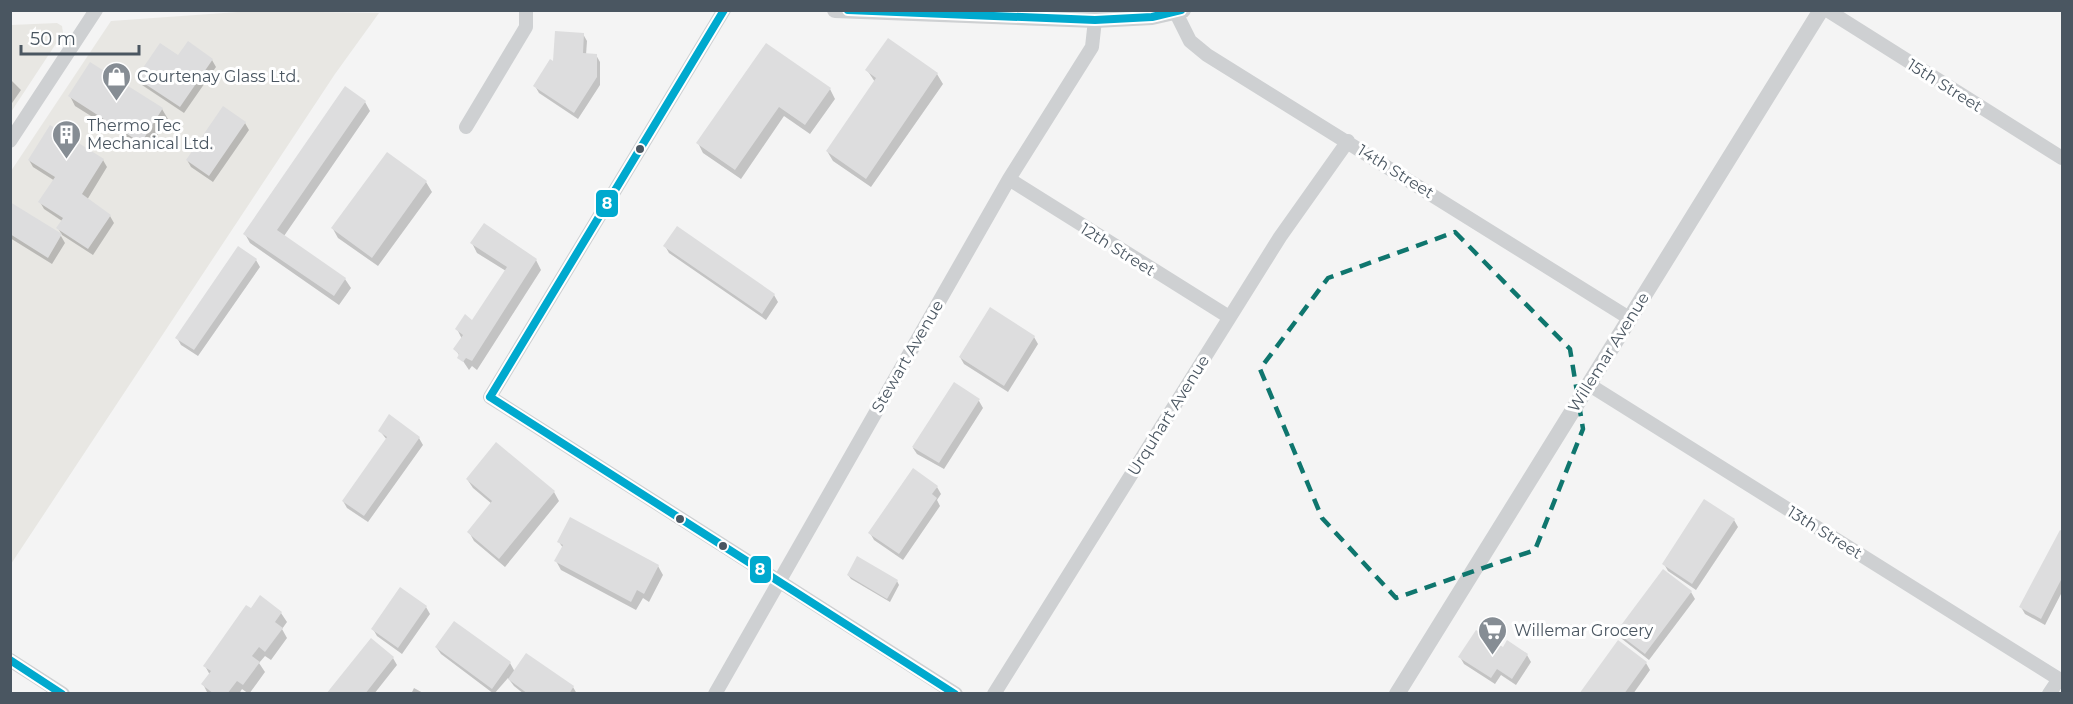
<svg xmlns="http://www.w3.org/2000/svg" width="2073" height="704" font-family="Montserrat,sans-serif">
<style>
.commercial{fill:#e8e7e3}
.shadow{fill:#0003}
.building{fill:#ddddde}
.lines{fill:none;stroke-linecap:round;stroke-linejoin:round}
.minor{stroke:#ced0d2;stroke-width:14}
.tertiary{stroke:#ced0d2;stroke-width:16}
.bus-1-casing{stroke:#fff;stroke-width:12}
.bus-1{stroke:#00a9ce;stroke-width:8}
.marked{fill:none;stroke:#0f766e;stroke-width:4.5;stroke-dasharray:12 8;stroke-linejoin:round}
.bus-dot{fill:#4a5661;stroke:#fff;stroke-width:2}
.labels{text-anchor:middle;stroke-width:6;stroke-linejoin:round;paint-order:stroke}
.poi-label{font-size:16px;fill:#4a5661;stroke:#fff;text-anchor:start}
.street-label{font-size:16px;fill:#4a5661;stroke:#fff}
.line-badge{stroke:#fff;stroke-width:2}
.badge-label{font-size:16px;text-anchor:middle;font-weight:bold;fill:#fff}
</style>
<rect width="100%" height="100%" fill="#f4f4f4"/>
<path class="commercial" d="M252,11L379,13L335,74L11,564V171L111,21Z
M57,23L62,26L63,33L11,112V25Z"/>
<path class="shadow" d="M583,34L587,41L586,55H596L600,62V85L578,119L539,93L535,86Z
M766,45L830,89L835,99L810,134L784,116L741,179L703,153L698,143Z
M178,57L212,60L216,67L184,113L142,85L138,78Z
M90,64L162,109L168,119L147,151L75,106L70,96Z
M867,70L937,74L943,84L871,187L833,161L827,151L875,82Z
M10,79L21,90L10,106Z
M365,102L370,111L284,236L345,279L351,288L339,305L250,243L245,234Z
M245,123L249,130L213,182L191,167L187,160Z
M387,154L426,182L432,192L378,266L338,238L333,229Z
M29,160H103L107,167L87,200L110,216L114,223L93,255L62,235L58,228L62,221L44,209L40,202L55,181L33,167Z
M10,204L61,236L65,243L52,264L10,238Z
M472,243L536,260L541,270L477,370L472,366L469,370L455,349L462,339L457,329L473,322L506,271L477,253Z
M665,246L774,295L778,302L766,320L669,253Z
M256,260L260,267L198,356L181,345L177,338Z
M991,309L1034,337L1038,344L1008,392L964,364L960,357Z
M954,384L979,401L983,408L944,469L917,454L913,448Z
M380,431L419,438L423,445L368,522L347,508L343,501L387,440Z
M467,479L554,492L559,501L505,567L474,541L469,532L492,504L473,488Z
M937,487L941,494L937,500L940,506L903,560L874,540L870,533Z
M1734,520L1738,527L1696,590L1668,571L1664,564Z
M2061,532L2062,592L2045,625L2025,614L2021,607Z
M559,542L658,566L663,575L649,602L643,598L636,610L561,570L556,561L563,548Z
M848,575L897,581L899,585L890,602L851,579Z
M1691,592L1695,599L1649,660L1622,639L1618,632Z
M426,607L430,614L402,654L377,636L373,629Z
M251,610L281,613L287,622L282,629L287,638L271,660L265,656L259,663L265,672L249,694L242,689L239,694H208L203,684L210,675L205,666Z
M436,647L510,663L515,672L573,687L577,694H524L514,686L508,678L494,694L441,654Z
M1503,649L1527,655L1531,662L1516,685L1501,675L1495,684L1464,664L1460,657Z
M393,658L397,665L374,694H328Z
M1646,663L1650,670L1633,694H1581Z
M414,688L425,694H411Z"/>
<path class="building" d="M555,31L584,33L583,53L597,54V77L574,113L533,86L550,59L553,61Z
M888,38L938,73L866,179L826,151L876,78L865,70Z
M188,41L213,59L180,107L136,78L160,43L178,55Z
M766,43L831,88L805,125L779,107L735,170L696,143Z
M90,62L163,108L141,143L68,96Z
M345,86L366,101L277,230L346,278L334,296L243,234Z
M223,106L246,122L209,176L186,160Z
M50,125L104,159L82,194L111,215L88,249L56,228L63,218L38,202L55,177L28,160Z
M387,152L427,181L372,258L331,228Z
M10,202L62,234L48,258L10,234Z
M484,223L537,259L472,361L466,358L463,362L457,358L459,354L453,349L463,335L455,329L465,314L472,320L507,267L470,243Z
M677,226L775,294L762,314L663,246Z
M238,246L257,259L194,350L175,338Z
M990,307L1035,336L1004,386L959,357Z
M954,382L980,399L939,463L912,447Z
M389,414L420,437L364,516L342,501L387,437L378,431Z
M496,442L555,491L499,559L467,532L492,501L466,479Z
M913,468L938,486L932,494L937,498L899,554L868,533Z
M1704,499L1735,519L1692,584L1662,564Z
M570,517L659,565L644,594L637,590L631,602L554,561L563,545L557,542Z
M2060,530L2062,531V578L2041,619L2019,607Z
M857,556L898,580L887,599L847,575Z
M1663,569L1692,591L1645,654L1616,632Z
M400,587L427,606L398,648L371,629Z
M260,595L282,612L275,622L283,628L265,652L259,647L252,656L260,662L243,685L237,681L227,694H214L201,684L211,671L203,666L246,605L251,608Z
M454,621L511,662L492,689L435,647Z
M1476,630L1503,647L1507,640L1528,654L1512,679L1497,669L1491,678L1458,657Z
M371,638L394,657L365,694H326Z
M1618,640L1647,662L1624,694H1579Z
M526,653L574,686L569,694H528L508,679Z"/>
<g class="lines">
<path class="minor" d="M724,10L490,397L956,694
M1827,10L2062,158
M1176,13L1190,41L1207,55L1629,318
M466,127L526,27V10
M10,141L96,10
M1009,179L1229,317
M1588,384L2062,681
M10,660L63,694
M715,694L1009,179L1092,47L1095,20
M994,694L1280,237L1348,141
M2049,694L2059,679"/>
<path class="tertiary" d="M835,10L1095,20L1152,17L1183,10
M1397,694L1821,10"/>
<defs>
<path id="bus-1" d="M848,10L1095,20L1152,17L1181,10
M490,397L955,694
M490,397L724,10
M10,660L62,694"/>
</defs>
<use href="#bus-1" class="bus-1-casing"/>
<use href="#bus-1" class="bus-1"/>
</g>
<path class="marked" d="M1455,232L1570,349L1583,429L1535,550L1396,598L1322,518L1260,369L1328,278Z"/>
<defs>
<symbol id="shop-pin" viewBox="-11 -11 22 30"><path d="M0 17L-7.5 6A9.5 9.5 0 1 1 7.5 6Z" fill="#868d94" stroke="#fff"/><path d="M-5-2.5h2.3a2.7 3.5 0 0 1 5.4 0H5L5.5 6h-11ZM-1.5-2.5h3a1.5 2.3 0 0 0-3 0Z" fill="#fff"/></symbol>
<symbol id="building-pin" viewBox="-11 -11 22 30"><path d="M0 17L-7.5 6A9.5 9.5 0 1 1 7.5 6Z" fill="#868d94" stroke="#fff"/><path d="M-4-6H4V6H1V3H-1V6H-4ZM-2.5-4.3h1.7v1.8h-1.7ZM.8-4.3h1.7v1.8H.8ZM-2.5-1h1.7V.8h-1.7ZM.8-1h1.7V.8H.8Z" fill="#fff"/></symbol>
<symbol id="supermarket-pin" viewBox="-11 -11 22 30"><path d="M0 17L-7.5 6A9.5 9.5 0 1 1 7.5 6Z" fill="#868d94" stroke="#fff"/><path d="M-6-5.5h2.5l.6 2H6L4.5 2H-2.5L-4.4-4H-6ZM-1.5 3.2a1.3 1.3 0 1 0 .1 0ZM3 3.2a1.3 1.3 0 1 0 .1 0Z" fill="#fff"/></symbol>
</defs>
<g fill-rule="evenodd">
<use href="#shop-pin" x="100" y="60" width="33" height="45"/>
<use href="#building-pin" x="50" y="118" width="33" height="45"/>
<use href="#supermarket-pin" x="1476" y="614" width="33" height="45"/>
</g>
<g class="bus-dot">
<circle cx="640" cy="149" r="5"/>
<circle cx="680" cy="519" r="5"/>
<circle cx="723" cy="546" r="5"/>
</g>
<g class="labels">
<g class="poi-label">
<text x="137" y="82">Courtenay Glass Ltd.</text>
<text x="87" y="131">Thermo Tec<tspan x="87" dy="18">Mechanical Ltd.</tspan></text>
<text x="1514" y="636">Willemar Grocery</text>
</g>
<g class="street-label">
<text transform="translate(1945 85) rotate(32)" y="6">15th Street</text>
<text transform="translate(1396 171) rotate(32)" y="6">14th Street</text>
<text transform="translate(1118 249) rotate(32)" y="6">12th Street</text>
<text transform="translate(1608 352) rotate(-58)" y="6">Willemar Avenue</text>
<text transform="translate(907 356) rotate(-60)" y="6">Stewart Avenue</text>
<text transform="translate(1168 415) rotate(-58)" y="6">Urquhart Avenue</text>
<text transform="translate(1825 532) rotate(32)" y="6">13th Street</text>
</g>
</g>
<g class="line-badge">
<rect x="595" y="189" width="24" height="29" rx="6" fill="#00a9ce"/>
<rect x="749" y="555" width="23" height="29" rx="6" fill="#00a9ce"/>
</g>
<g class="badge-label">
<text x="607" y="209">8</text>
<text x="760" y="575">8</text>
</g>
<rect width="2073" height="704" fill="none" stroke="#4a5661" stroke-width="24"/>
<path d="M21 45v9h118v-9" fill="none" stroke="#4a5661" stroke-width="3"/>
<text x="30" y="45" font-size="18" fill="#4a5661" stroke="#ffffff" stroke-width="4.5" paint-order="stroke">50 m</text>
</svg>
